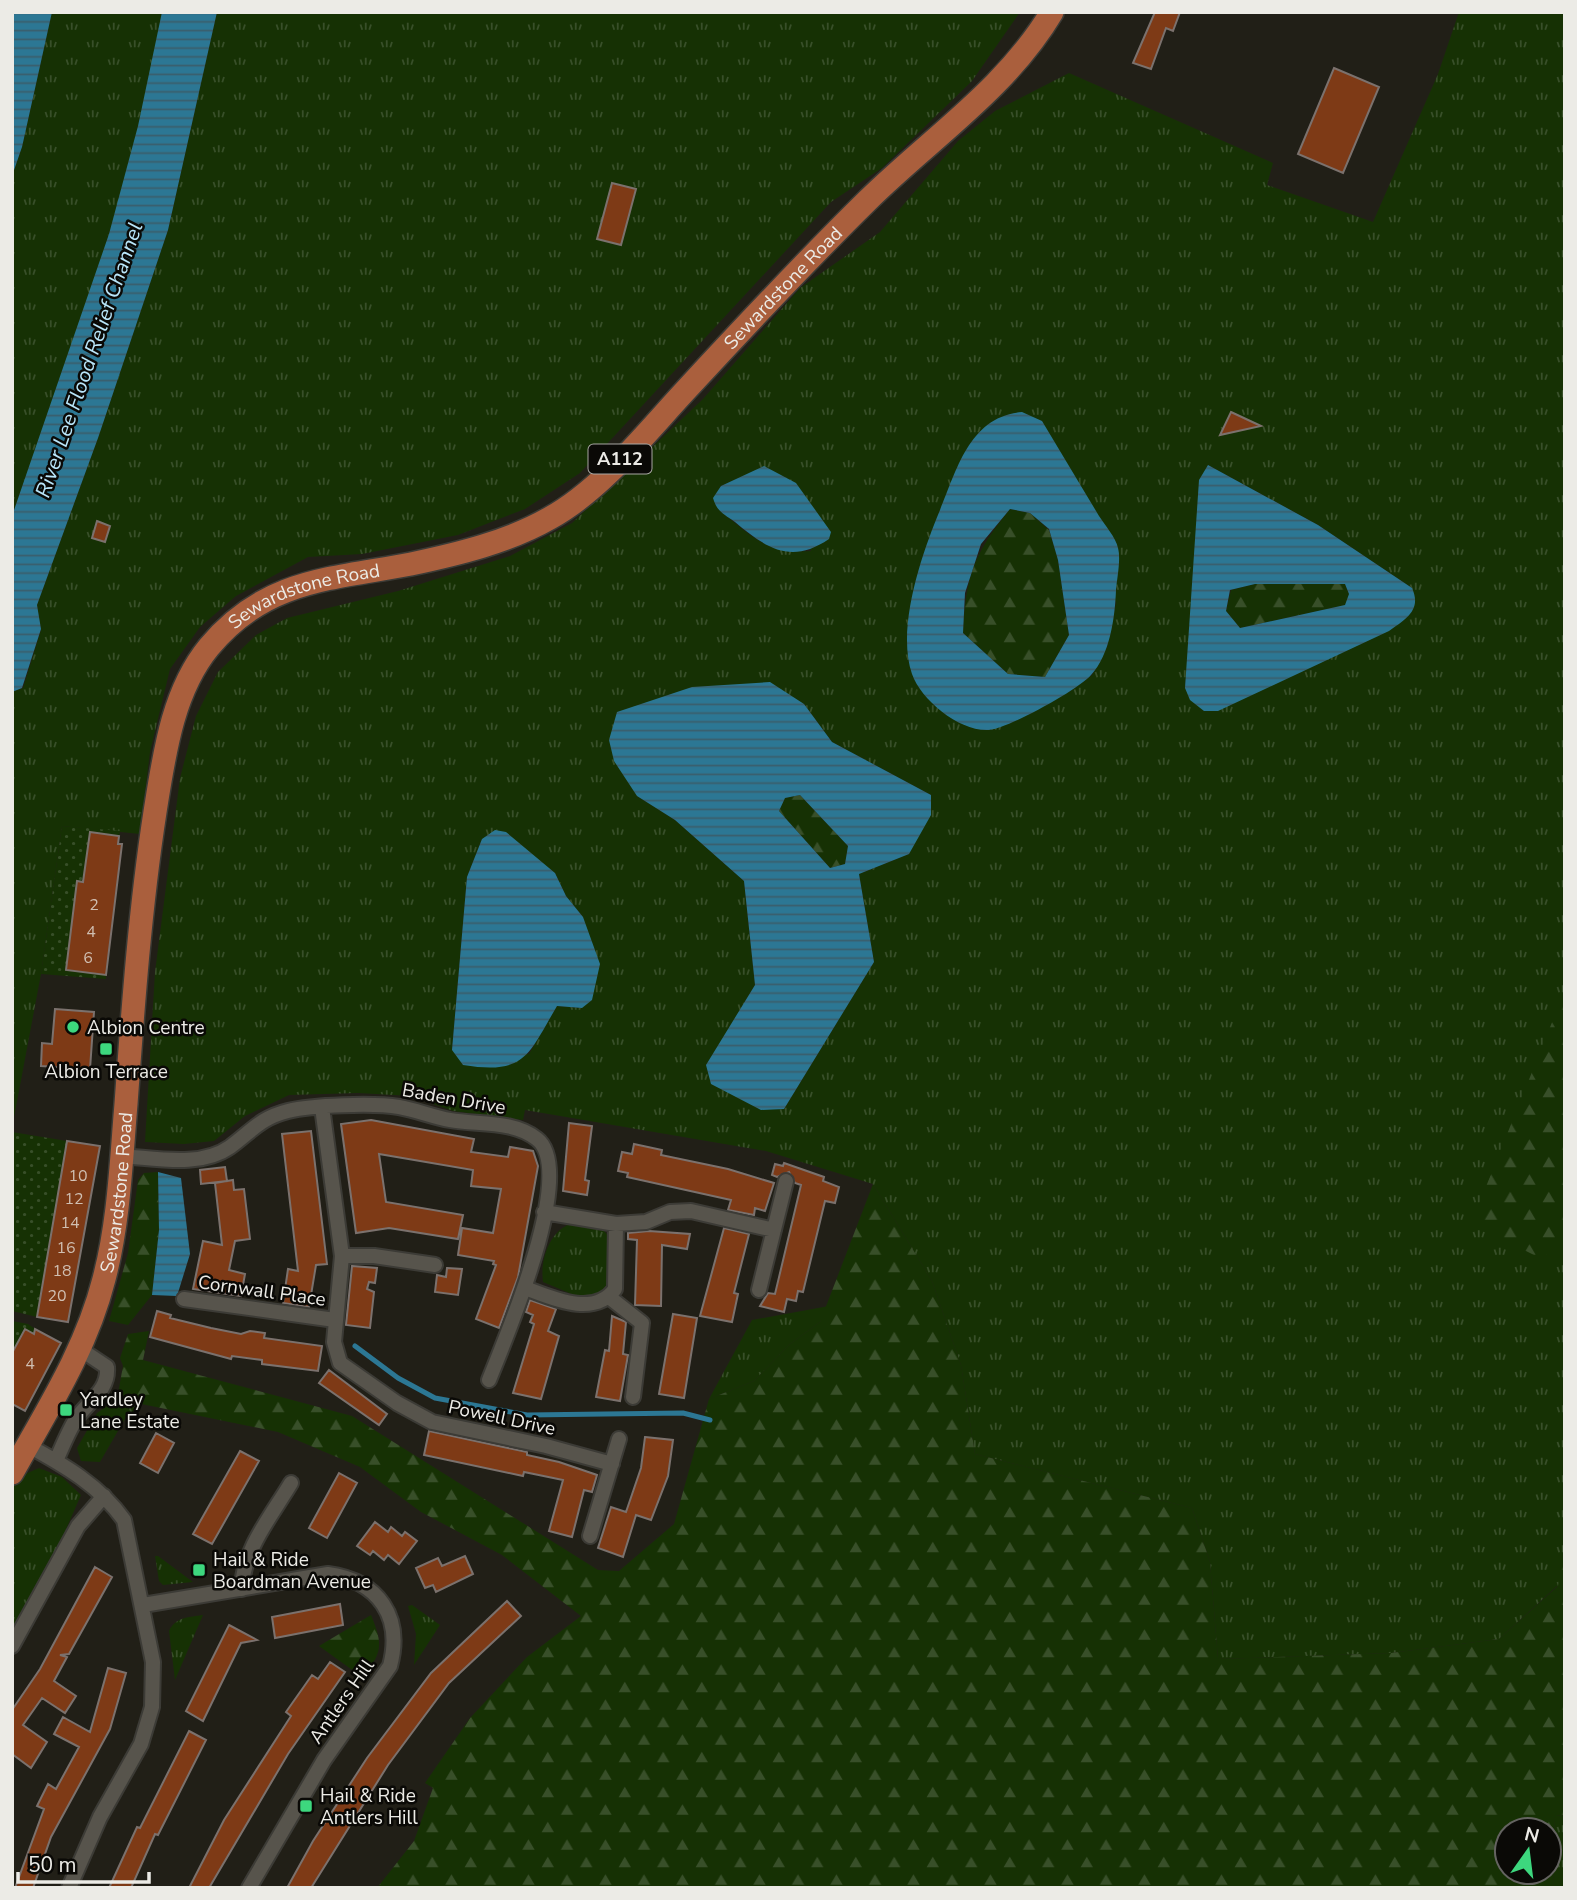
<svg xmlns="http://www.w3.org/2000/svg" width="1577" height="1900" font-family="'Nunito Sans',sans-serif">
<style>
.grass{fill:url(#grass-tufts);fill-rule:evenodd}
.forest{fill:url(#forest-firs);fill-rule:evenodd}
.garden{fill:url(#garden-dots)}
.water{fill:url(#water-rules);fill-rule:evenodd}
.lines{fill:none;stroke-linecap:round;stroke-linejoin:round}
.stream{stroke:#2c7794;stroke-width:5}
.building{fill:#7e3a16;stroke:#7b716d;stroke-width:2}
.minor-casing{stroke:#3c3b36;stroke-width:18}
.primary-casing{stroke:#3c3b36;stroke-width:26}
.minor{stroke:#57544c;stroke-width:14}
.primary{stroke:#aa5f3d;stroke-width:23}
.poi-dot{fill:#3dd77e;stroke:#0a0906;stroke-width:2.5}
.labels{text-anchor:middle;stroke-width:5;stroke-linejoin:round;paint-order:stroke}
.number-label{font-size:16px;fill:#d0bfb2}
.shield{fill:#0a0906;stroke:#a8a7a3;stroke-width:2}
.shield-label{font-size:18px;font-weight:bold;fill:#ecebe6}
.street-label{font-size:19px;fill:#ecebe6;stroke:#0a0906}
.poi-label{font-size:19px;fill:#ecebe6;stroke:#0a0906;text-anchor:start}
.water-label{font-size:21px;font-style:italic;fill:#b9e6fa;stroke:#0a0906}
</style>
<defs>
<pattern id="grass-tufts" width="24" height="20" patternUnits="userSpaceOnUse" patternTransform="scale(1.75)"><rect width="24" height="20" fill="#163104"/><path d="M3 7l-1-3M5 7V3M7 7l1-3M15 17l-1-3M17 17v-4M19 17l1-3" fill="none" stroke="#384f29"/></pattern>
<pattern id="forest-firs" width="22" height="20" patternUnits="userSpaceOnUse" patternTransform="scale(1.75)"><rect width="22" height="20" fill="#163104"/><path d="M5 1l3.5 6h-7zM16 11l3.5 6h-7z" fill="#384f29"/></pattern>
<pattern id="garden-dots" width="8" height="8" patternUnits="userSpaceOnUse" patternTransform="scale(1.75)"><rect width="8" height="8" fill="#163104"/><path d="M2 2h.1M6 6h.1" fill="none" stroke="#384f29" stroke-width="1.8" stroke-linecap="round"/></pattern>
<pattern id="water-rules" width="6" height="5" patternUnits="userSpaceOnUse" patternTransform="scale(1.75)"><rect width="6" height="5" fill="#2c7794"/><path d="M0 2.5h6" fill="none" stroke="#3a5e6c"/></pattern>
</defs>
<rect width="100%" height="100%" fill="#211f17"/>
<path class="grass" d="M52,12H162C135,185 70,352 12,516V176L22,147Z
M217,12H1020L972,81L882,168L831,202L580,473L525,509L458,535L362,554L308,557L236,596L200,627L170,669L150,752L140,834L62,826L41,974L12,1128V692L23,688L41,630L37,605L98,438L168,230Z
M1459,12H1565V1601L1557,1586L1499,1639L1391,1653L1218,1659L1210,1562L1192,1508L975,1454L961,1365L932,1281L873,1184L766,1151L525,1110L523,1120L453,1111L411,1096L358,1093L289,1095L245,1116L214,1141L184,1144L145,1142L155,972L180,778L196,716L218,672L256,635L287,618L398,591L510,556L572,523L703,399L800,288L880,232L958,141L995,111L1069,73L1273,163L1267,185L1373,222L1438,74ZM1042,421L1116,603L1107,647L1092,675L1069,692L907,645ZM1208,465L1318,525L1412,588L1185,688ZM764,467L776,474L811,551C775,553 762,545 735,523C725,514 718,512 714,498L721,486ZM804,704L832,742L931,795L909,854L859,874L874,962L784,1109L706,1066L755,985L744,881L675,820L637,796ZM482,839L555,873L566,896L583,917L582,1008L557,1006L529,1054L452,1050L467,877Z
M570,1224C584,1224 602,1222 609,1238L608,1286L602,1295H574L543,1282C540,1260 549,1232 570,1224Z
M829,1306L820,1322L790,1344L754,1381L709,1399L752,1320Z
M117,1399L138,1405L131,1418L126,1417L100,1462L81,1461L77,1448L97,1413Z
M39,1468L62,1477L81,1495L42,1584L12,1631V1489L23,1475Z
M155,1556H158L193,1582L163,1585L159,1581Z
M412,1605L440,1625L414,1665L416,1634L408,1606Z
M203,1615L175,1680L169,1631C175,1617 190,1617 203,1615Z
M1565,1815V1888H1553L1555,1816Z"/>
<path class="forest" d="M1010,509L1030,513L1049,530L1058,560L1069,635L1045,677L1008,674L963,633C966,574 974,554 1010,509Z
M1255,584H1345L1349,594L1346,605L1240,628L1226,611L1231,590Z
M800,795L848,846L845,864L830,868L779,811L785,798Z
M1565,990V1250L1538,1257L1471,1224Z
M158,1172L159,1230L152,1295L128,1325L109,1321L128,1253L138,1180L144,1173Z
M873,1184L932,1281L961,1365L975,1454L1192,1508L1210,1562L1218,1659L1391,1653L1499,1639L1558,1586L1565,1544V1815L1555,1816L1553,1888H377L414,1841L433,1788L425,1783L470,1718L527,1657L581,1616L502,1555L421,1512L360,1467L278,1432L117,1399L123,1366L120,1358L128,1334L149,1331L143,1360L352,1416L598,1570L619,1571L674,1524L709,1399L754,1381L790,1344L820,1322ZM1549,1830V1872H1507V1830Z
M371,1615C383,1644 383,1653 362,1677L319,1646Z"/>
<path class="garden" d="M62,826L120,831L112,886L77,882L66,970L106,975V979L41,974Z
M12,1132L67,1141L37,1317L12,1311Z
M12,1321L28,1324L38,1331L36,1335L25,1329L12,1353Z"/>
<path class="water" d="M12,12H52L22,147L12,176Z
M162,12H217L168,230L98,438L37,605L41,629L22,688L12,692V516L109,234L138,126Z
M1022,412L1042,421C1061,453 1080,484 1099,516C1105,525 1116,538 1118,548C1121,560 1117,578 1116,590C1115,617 1110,655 1091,675C1078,690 1009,728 989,730C960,732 921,700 912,674C896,628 922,553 940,510C957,469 970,416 1022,412ZM1010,509L1030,513L1049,529L1058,560L1069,635L1045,677L1008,674L963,633L965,593L981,544Z
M1208,465L1318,525L1412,588C1422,610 1406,619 1389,631L1218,711H1204L1190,700L1185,688L1199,480ZM1255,584H1345L1349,594L1345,605L1240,628L1226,611L1230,590Z
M764,466L796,483L831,532L829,539C791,565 766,548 735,522C724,514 717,512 713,498L721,486Z
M770,682L804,704L832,742L931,795V815L909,854L859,874L874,962L784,1109L761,1110L711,1084L706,1065L755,985L744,881L675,820L637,796L614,761L609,740L617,712L692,687ZM800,795L848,846L845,864L830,868L779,811L785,798Z
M495,830L506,832L555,873L566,896L583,917L600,964L592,1000L582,1008L557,1006C528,1055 526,1075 463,1065L452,1050L467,877L482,839Z
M158,1172L181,1178L190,1254L177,1296L152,1295L159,1230Z"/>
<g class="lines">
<path class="stream" d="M355,1346L398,1378L435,1398L527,1415L683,1413L710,1420"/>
</g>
<path class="building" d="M1155,12H1180L1173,31L1166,28L1151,69L1133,63Z
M1334,68L1379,87L1343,173L1298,154Z
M612,183L636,189L621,245L597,239Z
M1231,412L1261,426L1220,435Z
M97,521L110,526L105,542L92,538Z
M90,832L119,836L118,844H122L106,975L66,970L77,881L83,882Z
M55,1009L94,1012L90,1069L41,1066L42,1043L52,1044Z
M371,1120L474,1139L471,1152L508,1157L510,1147L533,1151L538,1166L518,1277L499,1328L476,1319L496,1265L493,1264L494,1261L458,1255L462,1228L493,1233L501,1189L471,1186L473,1170L379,1154L386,1202L463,1215L458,1239L389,1228L356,1233L341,1124Z
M569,1123L592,1126L585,1180L589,1181L587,1195L563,1191Z
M311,1131L327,1264L316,1265L309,1307L283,1303L288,1269L298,1271L282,1134Z
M67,1141L100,1146L68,1322L37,1317Z
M634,1144L662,1150L661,1155L728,1169L774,1183L765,1211L755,1208L754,1215L728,1210L731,1200L627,1177L628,1173L618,1171L622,1152L632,1154Z
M784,1163L824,1177L823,1181L839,1187L835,1203L825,1201L803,1292L798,1291L796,1301L787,1299L784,1312L760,1306L768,1293L775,1294L801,1185L795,1183L789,1172L777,1177L772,1175L775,1164L783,1166Z
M225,1167L227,1181L201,1184L200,1170Z
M233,1180L234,1190L244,1189L250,1239L235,1241L229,1270L245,1274L241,1296L193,1289L203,1241L222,1245L215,1183Z
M724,1228L749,1234L734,1293L738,1294L732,1322L700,1316Z
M649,1231L690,1234L687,1249L662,1245L661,1306L635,1305L637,1240L628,1239V1233Z
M352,1266L377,1268L375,1283L369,1282L367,1289L374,1292L370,1328L346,1325Z
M447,1268L462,1269L458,1295L435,1292L437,1275L446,1277Z
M530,1300L556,1309L548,1331L559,1336L541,1399L513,1393L534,1324L530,1322L533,1315L526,1312Z
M157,1311L171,1315L170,1318L211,1328L241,1334L250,1331L265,1333L264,1338L322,1346L318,1371L262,1364V1360L232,1356L231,1359L150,1337Z
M673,1314L697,1318L684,1398L659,1394Z
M612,1316L626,1322L623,1354L628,1355L620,1401L596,1397L605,1350L609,1351Z
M25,1329L34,1334L35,1329L61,1343L25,1411L12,1404V1353Z
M329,1370L387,1414L379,1425L319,1383Z
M429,1431L527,1452V1455L559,1462L597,1475L592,1492L584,1490L572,1537L549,1531L563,1480L524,1472L523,1476L424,1455Z
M156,1433L174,1443L158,1473L140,1463Z
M645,1437L673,1440L668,1476L651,1520L636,1515L623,1557L598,1548L611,1507L626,1512L641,1468Z
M240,1451L259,1461L212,1544L193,1534Z
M339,1473L357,1483L327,1538L309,1528Z
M375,1522L388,1532L391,1527L402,1536L405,1532L417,1541L399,1564L388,1555L384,1560L373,1551L370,1555L357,1546Z
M465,1556L473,1574L436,1592L433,1585L425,1588L416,1568L438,1558L442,1566Z
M95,1567L112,1577L69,1654L60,1655L67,1657L54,1681L76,1696L65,1713L42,1698L23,1725L47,1742L31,1768L12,1754V1710L40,1669Z
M507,1601L521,1616L449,1683L388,1765L311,1888H287L313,1841L367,1758L431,1673Z
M340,1604L343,1625L275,1638L272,1617Z
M229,1625L257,1640L241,1643L203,1721L186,1711Z
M330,1662L345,1672L288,1754L209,1888H189L224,1820L291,1716L286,1712L312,1675L318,1679Z
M108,1668L126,1673L110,1729L51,1837L33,1888H15L44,1809L37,1806L48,1784L56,1789L79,1747L54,1734L63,1717L90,1732Z
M189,1731L206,1740L158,1835L155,1834L131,1888H109L137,1827L140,1828Z"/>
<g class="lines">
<defs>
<path id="minor" d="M322,1107L342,1256L334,1342L340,1363L397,1403L432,1422L546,1446L612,1464
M121,1156C156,1158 200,1168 230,1147C252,1131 260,1118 288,1111C312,1105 374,1103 399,1107C416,1110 433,1117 450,1120C478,1125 513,1120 537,1139C578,1171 505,1339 489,1380
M544,1212L616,1224L646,1222L670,1212L691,1211L774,1230
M342,1256H374L435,1265
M525,1288C552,1298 594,1318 615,1289L616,1224
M759,1290L786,1181
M609,1297L642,1323L633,1397
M184,1299L335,1320
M27,1445C64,1465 100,1486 124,1520L153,1662L152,1707L141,1744L100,1817L69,1888
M56,1461C62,1447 68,1432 76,1419C88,1401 109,1391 107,1367L80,1349
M590,1536L619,1439
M242,1589C242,1551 272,1515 291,1483
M143,1605L328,1574C379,1581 403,1617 390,1666L324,1760L249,1888
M12,1646L78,1526L104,1496"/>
<g id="primary">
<path id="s1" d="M12,1473C47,1410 86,1350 104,1279C119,1222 121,1163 126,1104C133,1007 140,909 155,812C164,756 172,692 209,647C265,579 332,579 411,564C458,554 508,542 550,518C601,490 646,433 685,391C745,326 805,262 868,200C931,138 1006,89 1052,12"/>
</g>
</defs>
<use href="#minor" class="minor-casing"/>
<use href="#primary" class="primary-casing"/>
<use href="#minor" class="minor"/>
<use href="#primary" class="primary"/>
</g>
<g class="poi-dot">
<circle cx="73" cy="1027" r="7"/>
<rect x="99" y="1042" width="14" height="14" rx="3.5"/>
<rect x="59" y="1403" width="14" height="14" rx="3.5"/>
<rect x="192" y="1563" width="14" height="14" rx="3.5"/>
<rect x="299" y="1799" width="14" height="14" rx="3.5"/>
</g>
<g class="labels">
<g class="number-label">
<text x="94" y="910">2</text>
<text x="91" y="937">4</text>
<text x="88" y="963">6</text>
<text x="78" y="1181">10</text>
<text x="74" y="1204">12</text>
<text x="70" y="1228">14</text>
<text x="66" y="1253">16</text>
<text x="62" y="1276">18</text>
<text x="57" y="1301">20</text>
<text x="30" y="1369">4</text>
</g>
<rect class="shield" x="588.5" y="444.5" width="63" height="29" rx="5"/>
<g class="shield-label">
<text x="620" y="465">A112</text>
</g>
<g class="street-label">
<text dy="7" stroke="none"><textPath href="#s1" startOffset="1561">Sewardstone Road</textPath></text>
<text dy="7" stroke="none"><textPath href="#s1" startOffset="973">Sewardstone Road</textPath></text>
<text transform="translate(454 1098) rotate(10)" y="7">Baden Drive</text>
<text dy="7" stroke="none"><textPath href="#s1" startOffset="303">Sewardstone Road</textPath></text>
<text transform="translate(262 1290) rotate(8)" y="7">Cornwall Place</text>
<text transform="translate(502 1417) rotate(12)" y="7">Powell Drive</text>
<text transform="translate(341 1701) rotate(-55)" y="7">Antlers Hill</text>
</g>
<g class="poi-label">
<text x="87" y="1034">Albion Centre</text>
<text x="106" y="1078" text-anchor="middle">Albion Terrace</text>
<text x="80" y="1406">Yardley<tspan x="80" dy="22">Lane Estate</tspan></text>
<text x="213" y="1566">Hail &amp; Ride<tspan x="213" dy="22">Boardman Avenue</tspan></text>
<text x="320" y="1802">Hail &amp; Ride<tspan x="320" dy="22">Antlers Hill</tspan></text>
</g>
<g class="water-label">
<text transform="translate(89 360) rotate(-71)" y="7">River Lee Flood Relief Channel</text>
</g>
</g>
<rect width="1577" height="1900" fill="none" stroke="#ecebe6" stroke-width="28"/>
<g transform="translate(1528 1851) rotate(14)"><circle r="33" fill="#0a0906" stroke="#646360" stroke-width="2"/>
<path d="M0-5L12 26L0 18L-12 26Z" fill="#3dd77e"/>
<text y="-10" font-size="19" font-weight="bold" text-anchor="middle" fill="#ecebe6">N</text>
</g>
<path d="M18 1872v10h131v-10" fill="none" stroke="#ecebe6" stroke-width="3.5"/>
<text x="28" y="1872" font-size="21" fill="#ecebe6" stroke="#0a0906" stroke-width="5" paint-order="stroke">50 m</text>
</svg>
